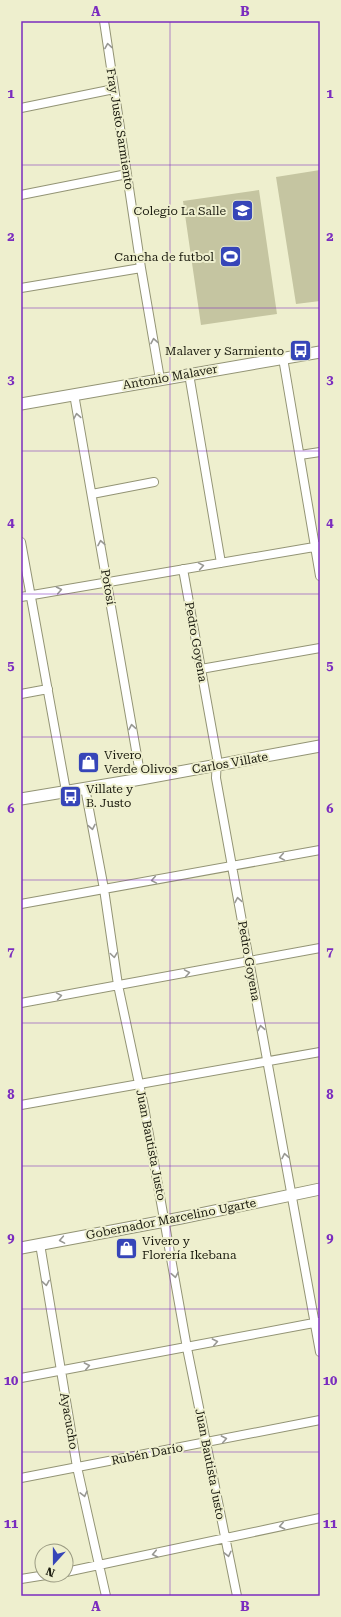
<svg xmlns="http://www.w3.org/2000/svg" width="341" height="1617" font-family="'Roboto Serif',serif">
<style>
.green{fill:#c5c5a1}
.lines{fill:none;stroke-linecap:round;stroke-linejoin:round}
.street-casing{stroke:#939475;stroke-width:10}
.secondary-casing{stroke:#939475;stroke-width:13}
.street{stroke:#fff;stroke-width:8}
.secondary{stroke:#fff;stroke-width:11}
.oneway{stroke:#989893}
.grid{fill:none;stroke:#7b2cbf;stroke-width:1;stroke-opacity:0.55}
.labels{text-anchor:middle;stroke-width:4;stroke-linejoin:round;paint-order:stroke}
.street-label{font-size:12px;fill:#1b1b0f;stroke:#eeefce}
.poi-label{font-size:12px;fill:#1b1b0f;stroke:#eeefce;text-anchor:end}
.neatline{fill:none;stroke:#7b2cbf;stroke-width:1.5}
.grid-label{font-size:13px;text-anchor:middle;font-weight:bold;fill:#7b2cbf}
</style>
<rect width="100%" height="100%" fill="#eeefce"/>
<path class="green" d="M320,170V301L296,304L276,177Z
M259,190L277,314L201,325L183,201Z"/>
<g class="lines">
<defs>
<path id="street" d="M104,21L141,268L160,379
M21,108L114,89
M21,195L127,174
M21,288L141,268
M283,358L320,576
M189,374L221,563
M74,394L141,779
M300,455L320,452
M92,494L154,482
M21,542L66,791
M183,569L217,758L216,778L320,1352
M21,597L320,546
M201,669L320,648
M21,694L48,689
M85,788L104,889L118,985L144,1107L187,1348L237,1596
M21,904L320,850
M21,1003L320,948
M21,1105L320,1052
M40,1244L77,1467L106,1596
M21,1378L319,1322
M21,1478L320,1420
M66,1572L320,1518
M21,1579L46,1575"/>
<path id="secondary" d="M21,404L320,352
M21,799L141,779L320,746
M21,1248L181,1218L320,1189"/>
</defs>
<use href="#street" class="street-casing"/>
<use href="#secondary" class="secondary-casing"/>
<use href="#street" class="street"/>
<use href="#secondary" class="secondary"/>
</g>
<defs><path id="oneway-chevron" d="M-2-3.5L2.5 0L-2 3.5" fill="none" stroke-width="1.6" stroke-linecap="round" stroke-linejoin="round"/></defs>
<g class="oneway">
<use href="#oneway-chevron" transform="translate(108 46) rotate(-99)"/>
<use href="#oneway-chevron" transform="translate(154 341) rotate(-100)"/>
<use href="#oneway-chevron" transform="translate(77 416) rotate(-100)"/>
<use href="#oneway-chevron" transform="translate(101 543) rotate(-100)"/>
<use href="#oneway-chevron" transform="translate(201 566) rotate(-10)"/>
<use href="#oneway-chevron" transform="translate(59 590) rotate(-11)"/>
<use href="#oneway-chevron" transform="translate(132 727) rotate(-100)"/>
<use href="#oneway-chevron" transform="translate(92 827) rotate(79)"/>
<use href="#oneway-chevron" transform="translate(282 857) rotate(170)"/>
<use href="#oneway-chevron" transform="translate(154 880) rotate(170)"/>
<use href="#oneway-chevron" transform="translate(238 900) rotate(-100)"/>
<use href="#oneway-chevron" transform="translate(114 955) rotate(82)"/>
<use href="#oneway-chevron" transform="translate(187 973) rotate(-10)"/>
<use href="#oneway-chevron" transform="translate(59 996) rotate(-10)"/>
<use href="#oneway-chevron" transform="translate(261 1028) rotate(-101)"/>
<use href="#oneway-chevron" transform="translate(285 1156) rotate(-101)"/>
<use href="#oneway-chevron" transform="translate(62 1240) rotate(170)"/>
<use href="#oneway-chevron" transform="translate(175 1275) rotate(80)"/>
<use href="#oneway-chevron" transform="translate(46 1283) rotate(81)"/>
<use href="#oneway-chevron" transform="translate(215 1342) rotate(-11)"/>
<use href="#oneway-chevron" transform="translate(87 1366) rotate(-11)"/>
<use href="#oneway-chevron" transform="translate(224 1439) rotate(-11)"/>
<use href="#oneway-chevron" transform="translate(84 1494) rotate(76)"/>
<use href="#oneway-chevron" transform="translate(282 1526) rotate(168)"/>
<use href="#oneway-chevron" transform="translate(155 1554) rotate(168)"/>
<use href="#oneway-chevron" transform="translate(228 1554) rotate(77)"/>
</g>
<path class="grid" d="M170,21V1596M21,165H320M21,308H320M21,451H320M21,594H320M21,737H320M21,880H320M21,1023H320M21,1166H320M21,1309H320M21,1452H320"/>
<defs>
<symbol id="school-square" viewBox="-11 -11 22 22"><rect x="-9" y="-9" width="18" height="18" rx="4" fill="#3645b8" stroke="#eeefce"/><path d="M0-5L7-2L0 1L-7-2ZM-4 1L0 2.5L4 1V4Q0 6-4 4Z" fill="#fff"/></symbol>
<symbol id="stadium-square" viewBox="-11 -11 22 22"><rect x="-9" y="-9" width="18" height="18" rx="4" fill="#3645b8" stroke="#eeefce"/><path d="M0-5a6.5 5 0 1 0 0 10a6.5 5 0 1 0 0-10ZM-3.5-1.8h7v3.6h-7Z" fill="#fff"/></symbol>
<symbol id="bus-square" viewBox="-11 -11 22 22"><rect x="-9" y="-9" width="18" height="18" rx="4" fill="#3645b8" stroke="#eeefce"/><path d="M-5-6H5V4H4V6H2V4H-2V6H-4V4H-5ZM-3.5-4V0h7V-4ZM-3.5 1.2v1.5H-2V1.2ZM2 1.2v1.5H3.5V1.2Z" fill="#fff"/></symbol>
<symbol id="shop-square" viewBox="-11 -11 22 22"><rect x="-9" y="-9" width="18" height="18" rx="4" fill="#3645b8" stroke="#eeefce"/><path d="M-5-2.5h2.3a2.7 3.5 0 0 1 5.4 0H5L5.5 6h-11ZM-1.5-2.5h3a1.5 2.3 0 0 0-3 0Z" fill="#fff"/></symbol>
</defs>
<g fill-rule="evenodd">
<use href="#school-square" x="230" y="198" width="25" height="25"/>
<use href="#stadium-square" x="218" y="244" width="25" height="25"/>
<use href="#bus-square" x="288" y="338" width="25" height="25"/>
<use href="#shop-square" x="76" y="750" width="25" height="25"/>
<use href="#bus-square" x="58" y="784" width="25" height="25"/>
<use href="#shop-square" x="114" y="1236" width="25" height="25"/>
</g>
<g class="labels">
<g class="street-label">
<text transform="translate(120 129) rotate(81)" y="4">Fray Justo Sarmiento</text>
<text transform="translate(170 377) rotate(-10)" y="4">Antonio Malaver</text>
<text transform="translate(108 587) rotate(80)" y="4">Potosí</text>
<text transform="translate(196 642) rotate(80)" y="4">Pedro Goyena</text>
<text transform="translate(230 763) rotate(-10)" y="4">Carlos Villate</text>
<text transform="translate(249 961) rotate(80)" y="4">Pedro Goyena</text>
<text transform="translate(151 1145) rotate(79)" y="4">Juan Bautista Justo</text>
<text transform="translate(171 1219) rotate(-11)" y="4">Gobernador Marcelino Ugarte</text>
<text transform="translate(69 1421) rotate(80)" y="4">Ayacucho</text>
<text transform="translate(147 1454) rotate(-11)" y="4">Rubén Darío</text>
<text transform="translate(210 1464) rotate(79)" y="4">Juan Bautista Justo</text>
</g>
<g class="poi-label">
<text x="226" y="215">Colegio La Salle</text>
<text x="214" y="261">Cancha de futbol</text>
<text x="284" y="355">Malaver y Sarmiento</text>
<text x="104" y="759" text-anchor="start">Vivero<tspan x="104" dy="14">Verde Olivos</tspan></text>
<text x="86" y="793" text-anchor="start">Villate y<tspan x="86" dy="14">B. Justo</tspan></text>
<text x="142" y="1245" text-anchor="start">Vivero y<tspan x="142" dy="14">Florería Ikebana</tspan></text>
</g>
</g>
<rect width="341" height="1617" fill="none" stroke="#eeefce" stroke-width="44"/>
<g transform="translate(54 1563) rotate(201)"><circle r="19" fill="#eeefce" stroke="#9a9a82"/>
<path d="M0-3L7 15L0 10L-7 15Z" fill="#3645b8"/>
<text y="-6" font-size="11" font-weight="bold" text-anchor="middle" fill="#1b1b0f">N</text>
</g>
<rect x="22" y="22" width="297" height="1573" class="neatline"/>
<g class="grid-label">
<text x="96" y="16">A</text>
<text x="245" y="16">B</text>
<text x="11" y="98">1</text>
<text x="330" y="98">1</text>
<text x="11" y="241">2</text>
<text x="330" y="241">2</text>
<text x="11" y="384">3</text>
<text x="330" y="384">3</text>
<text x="11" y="527">4</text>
<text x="330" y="527">4</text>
<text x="11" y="670">5</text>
<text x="330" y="670">5</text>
<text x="11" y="813">6</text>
<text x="330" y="813">6</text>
<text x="11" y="956">7</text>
<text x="330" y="956">7</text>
<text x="11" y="1099">8</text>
<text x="330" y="1099">8</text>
<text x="11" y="1242">9</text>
<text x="330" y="1242">9</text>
<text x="11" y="1385">10</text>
<text x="330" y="1385">10</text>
<text x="11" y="1528">11</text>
<text x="330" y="1528">11</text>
<text x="96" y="1611">A</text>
<text x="245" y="1611">B</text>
</g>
</svg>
